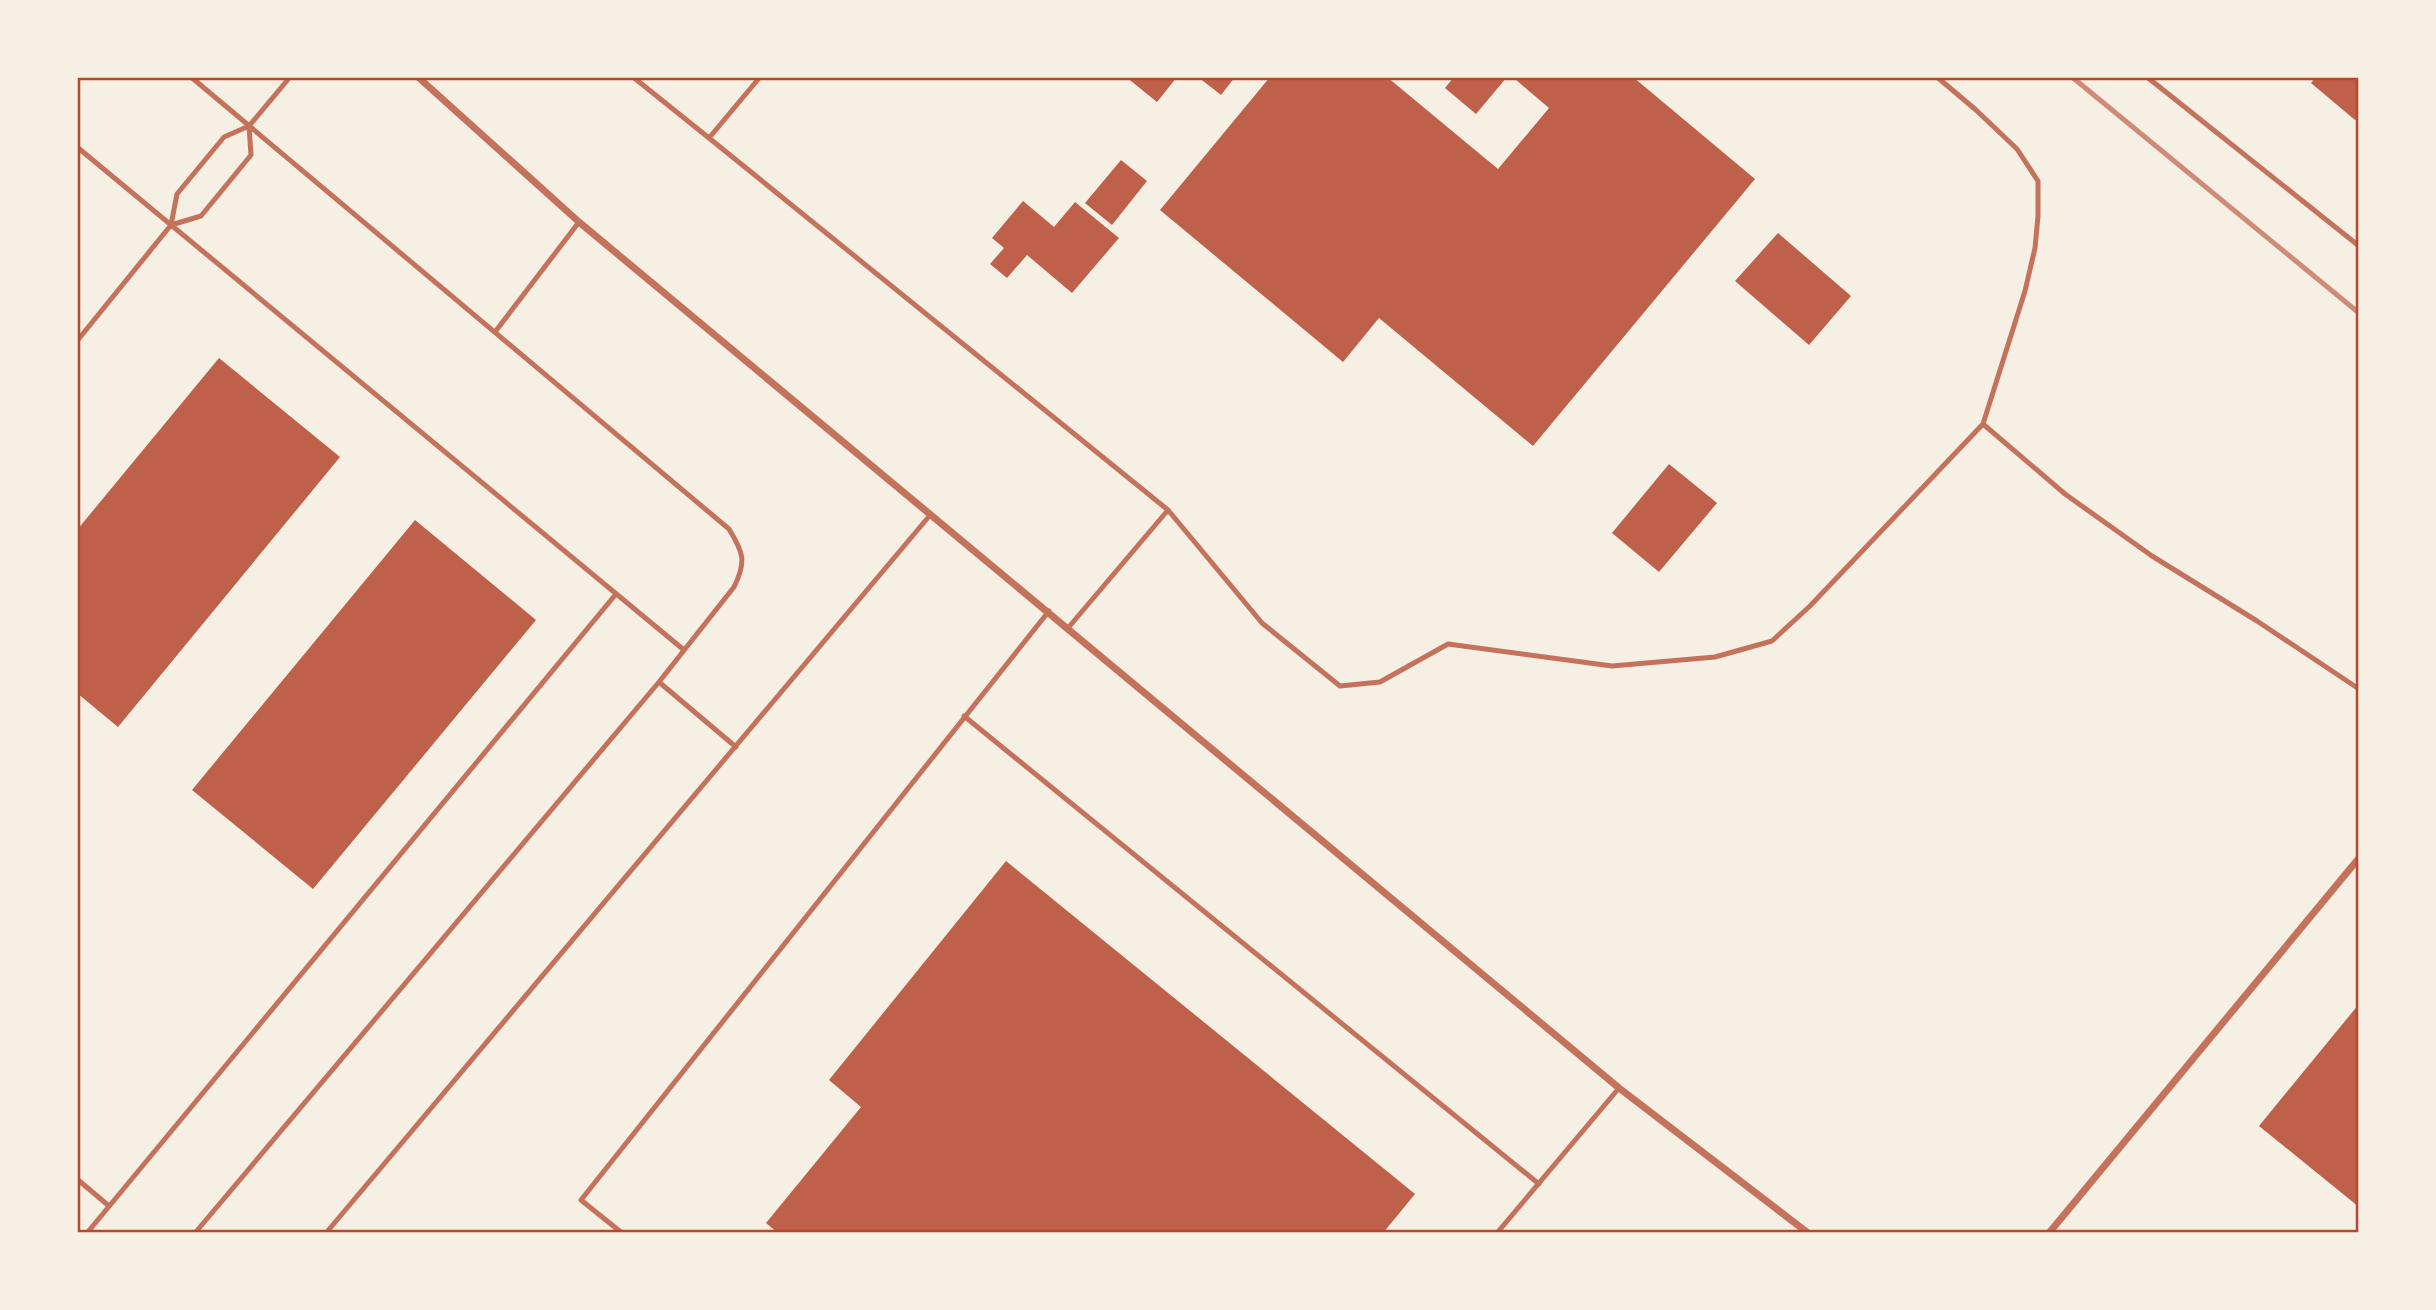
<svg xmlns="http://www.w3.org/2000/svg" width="2436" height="1310" font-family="Roboto,sans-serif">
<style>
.building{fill:#bf614a}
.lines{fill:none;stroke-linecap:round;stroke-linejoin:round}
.service{stroke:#c5725c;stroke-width:5}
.minor{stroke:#c5725c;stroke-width:7}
.rail{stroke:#cf8b77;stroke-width:5}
.neatline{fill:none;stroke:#b5482f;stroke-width:2.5}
</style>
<rect width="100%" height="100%" fill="#f6efe4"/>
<path class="building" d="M1126,77H1177L1157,102Z
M1198,77H1235L1221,95Z
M1270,77H1387L1498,169L1549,108L1515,79L1516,77H1633L1755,179L1533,446L1379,318L1343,362L1160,210Z
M1454,77H1507L1476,114L1445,88Z
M2316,77H2359V117L2355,120L2311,83Z
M1121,160L1147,181L1112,225L1085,203Z
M1023,201L1054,227L1075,202L1119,238L1072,293L1027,255L1007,278L990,264L1004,248L992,238Z
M1778,233L1851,296L1809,345L1735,281Z
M219,358L340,457L118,727L77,693V530Z
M1669,464L1717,503L1659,572L1612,533Z
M415,520L536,620L313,889L192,790Z
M1006,861L1415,1194L1383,1233H778L766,1223L861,1107L829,1080Z
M2359,1004V1207L2259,1126Z"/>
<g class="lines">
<path class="service" d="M191,77L729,529C743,552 747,561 734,587L659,682L195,1233
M633,77L709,138L760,77
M1937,77L1976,110L2017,149L2038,181V216L2035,248L2025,291L1983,424L2065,494L2152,556L2257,621L2359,689
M2147,77L2359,246
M709,138L1168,510L1262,623L1340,686L1380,682L1448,644L1612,666L1715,657L1772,641L1810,606L1983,424
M77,147L684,650
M171,225L201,216L251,155L249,126
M495,332L579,222
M77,341L171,225L177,194L224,137L249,126L290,77
M1068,628L1168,510
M659,682L736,747
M964,716L1539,1184
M77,1179L109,1206
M87,1233L616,594
M326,1233L931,514
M622,1233L581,1200L1049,611
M1497,1233L1619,1088"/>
<path class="minor" d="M418,77L579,222L1619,1088L1808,1233
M2049,1233L2359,858"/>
<path class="rail" d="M2072,77L2359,313"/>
</g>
<rect width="2436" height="1310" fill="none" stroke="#f6efe4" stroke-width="158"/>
<rect x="79" y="79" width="2278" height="1152" class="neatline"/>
</svg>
